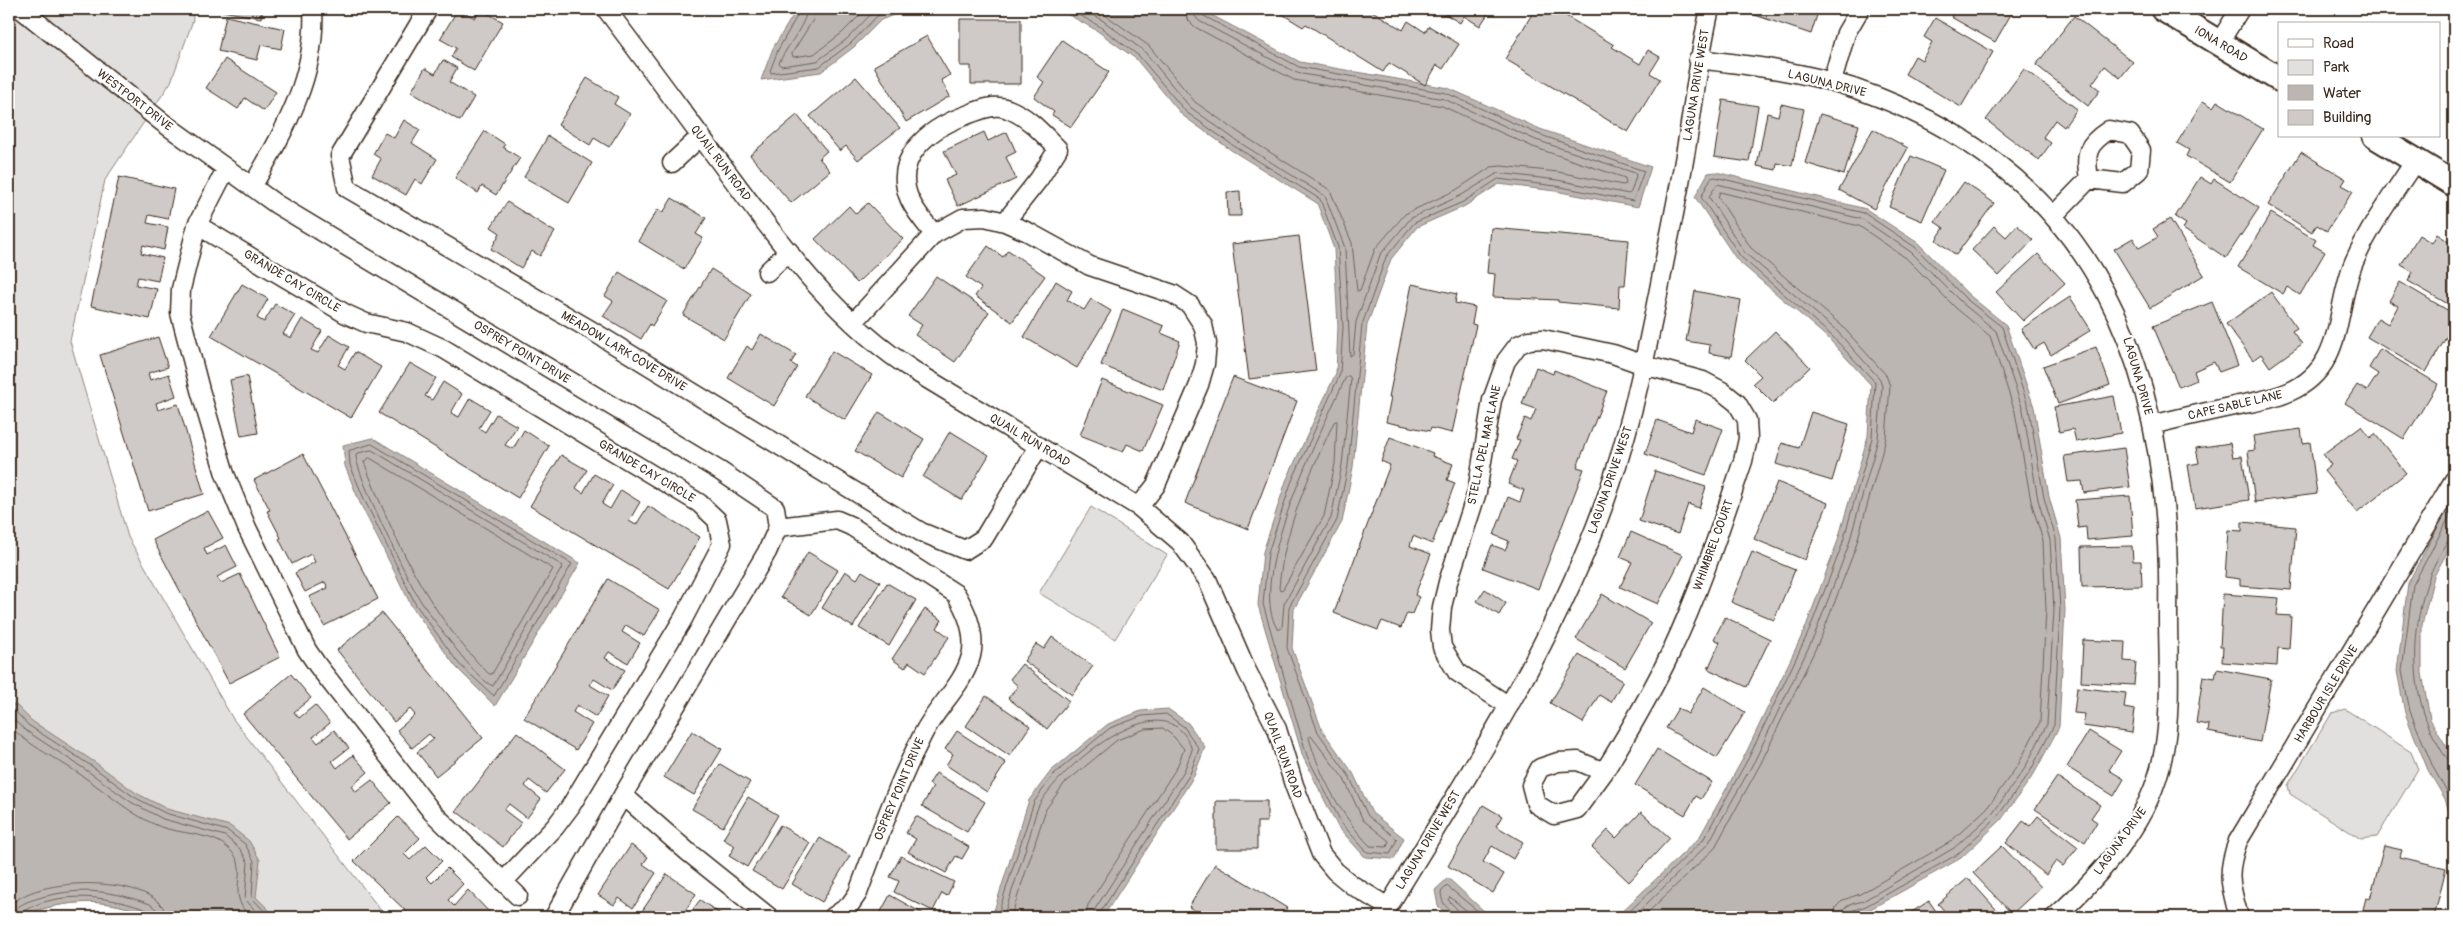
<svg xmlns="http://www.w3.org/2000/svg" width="2463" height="926" font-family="Pangolin,sans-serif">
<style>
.green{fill:#e2e0de;stroke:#8e857e}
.water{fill:#bcb6b3;stroke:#887e77}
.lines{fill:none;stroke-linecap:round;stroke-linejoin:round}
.shore{stroke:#6f625a;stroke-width:1}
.building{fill:#cfcac7;stroke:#3b2a1e}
.street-casing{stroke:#3b2a1e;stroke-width:21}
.secondary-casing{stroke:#3b2a1e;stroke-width:28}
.street{stroke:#fff;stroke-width:18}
.secondary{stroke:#fff;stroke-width:24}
.labels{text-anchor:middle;stroke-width:4.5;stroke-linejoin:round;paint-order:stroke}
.street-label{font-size:12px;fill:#3b2a1e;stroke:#fff}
</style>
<rect width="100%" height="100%" fill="#fff"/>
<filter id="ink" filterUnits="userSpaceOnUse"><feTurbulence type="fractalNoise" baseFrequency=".02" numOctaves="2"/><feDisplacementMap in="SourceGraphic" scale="10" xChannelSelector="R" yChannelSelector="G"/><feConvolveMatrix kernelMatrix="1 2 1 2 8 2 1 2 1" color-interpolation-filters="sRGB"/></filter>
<g filter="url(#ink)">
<path class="green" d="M9,9H192L193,20L171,82L105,180L70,341L128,537L233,719L386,917H151C117,900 82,899 46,908C32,911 23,917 9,917Z
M1091,507L1167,555L1115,639L1039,593Z
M2345,709L2411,752L2418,769L2377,837L2361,839L2290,794L2288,785L2332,713Z"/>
<path class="water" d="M797,9H908L881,20L854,47L821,72L761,80L773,48Z
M1058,9H1200L1300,62L1448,88L1540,129L1651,167L1638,207L1555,191L1499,184L1465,206L1417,227L1391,259L1367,325L1353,467L1342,522L1294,609L1292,648L1322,730L1353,773L1372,813L1404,838L1394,859L1365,857L1338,827L1303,757L1258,605L1263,552L1286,481L1336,373L1338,327L1334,249L1317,203L1231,150L1182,115L1136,59L1096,30Z
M1716,172L1866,209L1918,243L1969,295L2006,325L2034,407L2049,497L2061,538L2065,610L2059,727L2034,774L2001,820L1961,858L1867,911L1844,917H1616L1699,838L1745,755L1805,629L1837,543L1868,436L1871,385L1829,339L1737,260L1695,197L1708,173Z
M373,438L580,563L495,706L456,667L412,607L360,503L345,466L343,445Z
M2454,497V540L2434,576L2422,625V673L2430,719L2454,759V826L2445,799L2428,770L2405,713L2397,671L2408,583Z
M9,703L17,706L32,721L96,763L136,793L167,809L230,826L249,841L260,860L256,897L276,917H151C117,900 82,899 46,908C32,911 23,917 9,917Z
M1168,709L1188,723L1205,747L1194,776L1103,917H992L1029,800L1051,771L1108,724L1141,711Z
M1448,878L1485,912L1501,917H1450L1438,906L1435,890Z"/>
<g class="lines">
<path class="shore" d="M801,9L778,50L770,71L771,73L819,67L851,43L877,16L895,9
M807,9C806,25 786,47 779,63L781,66L817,61L847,39L873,12L879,9
M815,9L813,20L792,53L793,57L814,54L842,33L866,9
M1069,9L1099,26L1139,56L1186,112L1234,146L1320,199L1338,247L1343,327L1340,374L1291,483L1268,553L1263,604L1307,756L1342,824L1367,852L1390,854L1397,839L1368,816L1349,776L1318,732L1287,648L1289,607L1337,520L1348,466L1362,325L1386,257L1414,223L1463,202L1498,179L1556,186L1633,201L1644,171L1538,134L1446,93L1299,67L1202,15L1199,9
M1081,9L1102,20L1144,51L1190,107L1237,141L1325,196L1345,248L1350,356L1353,354L1356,322L1380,255L1411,218L1460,196L1498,173L1557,180L1629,194L1631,192L1636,176L1635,173L1536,140L1444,99L1297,73L1199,21L1194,15L1193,9
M1097,9L1149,46L1195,102L1241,134L1330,190L1352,243L1357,291L1360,290L1375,249L1405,214L1456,190L1491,167L1501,166L1558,172L1623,185L1626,184L1625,178L1533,147L1442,106L1294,80L1195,27L1187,19L1186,9
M1349,376L1351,379L1342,465L1331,518L1284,604L1282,628L1278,630C1244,579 1322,430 1346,377Z
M1337,421L1335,464L1324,516L1283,589L1280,590L1279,588C1284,528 1309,476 1334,422Z
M372,444L572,564L494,696L459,664L416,605L365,501L350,465L349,451Z
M372,450L563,566L493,686C477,681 433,619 422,603C410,585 353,469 356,454Z
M370,458L553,569L492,674H489C430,616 393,538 364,462Z
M2454,508L2413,585L2402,671L2410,711L2433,767L2449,796L2454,811
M2454,539L2448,541C2442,552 2434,563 2430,575C2411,625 2409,693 2435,739C2440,747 2445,761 2454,762
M9,709L15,711L28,725L93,767L134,797L165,813L228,831L245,844L254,861L252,898L270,917
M9,716L25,730L89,772L131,802L163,819L225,836L240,849L248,862L245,899L261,917
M9,725C25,744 63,762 84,777C109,794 132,816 161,827C178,833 209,834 223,844C258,869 221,888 250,917
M1311,736L1344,779L1363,820L1389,841L1387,847L1370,846C1342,817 1320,777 1309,738Z
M9,908C28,874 164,874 166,917
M15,917L17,908C25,901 36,899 46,896C84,887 113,891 150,904L156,909L158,917
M21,917L22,912C58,889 112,896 149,911L152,917
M997,917L1034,802L1054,774L1110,728L1142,716L1166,714L1184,727L1199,749L1190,774L1100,913L1099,917
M1003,917C1012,892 1020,867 1028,841C1032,830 1034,815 1039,805C1059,768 1168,674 1192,750L1184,771L1095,909L1093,917
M1011,917L1046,809L1064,784L1117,740L1145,729L1163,728L1174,737L1184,749L1177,767L1088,905L1085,917
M1453,917C1451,906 1442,909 1441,892L1447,886L1485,917
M1459,917L1457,909L1448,900L1450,897L1474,917
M1624,917L1703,840L1749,757L1809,631L1842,545L1872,438L1875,382L1832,336L1741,257L1701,197L1711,178L1715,177L1864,213L1915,247L1966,299L2002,327L2029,409L2044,498L2056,539L2060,610L2054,725L2030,772L1997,817L1958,854L1866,906L1851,911L1848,917
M1633,917L1708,844L1755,760L1815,634L1848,547L1878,439L1882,386L1880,379L1837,331L1745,253L1709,197L1717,184L1862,219L1911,252L1962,303L1996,331L2023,410L2038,500L2050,540L2054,610L2047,724L2025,768L1993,813L1954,848L1863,901C1853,904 1842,904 1842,917
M1643,917L1714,849L1761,763L1822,635L1855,549L1886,438L1890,386L1886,375L1842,326L1751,248L1718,197L1720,192L1859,226L1906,258L1957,309L1990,336L2015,412L2031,501L2043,541L2046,610L2040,722L2018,765L1987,808L1950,842L1860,894L1843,900L1836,907L1834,917"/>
</g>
<path class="building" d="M222,9H263L261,18L222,11Z
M458,9L475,18L480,9L503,22L474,71L451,57L456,48L440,39Z
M1274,9H1369L1403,30L1408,21L1425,32L1429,26L1459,44L1443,69L1437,65L1425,85L1389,63L1383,72L1306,24L1303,27Z
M1437,9H1491L1480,26L1464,16L1460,23Z
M1535,9L1548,11L1549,9H1564L1561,13L1614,45L1612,47L1640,64L1648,50L1660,57L1650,73L1660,79L1628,132L1505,59Z
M1753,9H1810L1818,12L1811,34L1752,14Z
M1950,9H2014L1995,42L1951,17L1954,11Z
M226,16L285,29L281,49L261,45L257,60L218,51Z
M2074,16L2133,62L2120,78L2105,66L2092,84L2100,90L2088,106L2036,65Z
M1935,18L1993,52L1961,107L1905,74L1915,56L1922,60L1932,42L1924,37Z
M960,19H1021V84H971V66H960Z
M927,36L950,75L941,80L950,96L906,122L874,66Z
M1062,40L1109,72L1071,127L1052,115L1054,112L1034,97L1044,82L1037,77Z
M225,59L276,92L264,111L245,98L238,109L206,88Z
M443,60L457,68L449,82L474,97L460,121L411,92L425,68L435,74Z
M2024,69L2077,109L2064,127L2055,120L2043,137L2051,143L2039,160L1986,120Z
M856,77L900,128L858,160L846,146L840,151L810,116Z
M587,78L618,97L614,104L630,114L609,147L594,138L590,145L558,125Z
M1723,100L1758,106L1749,162L1714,157Z
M2203,101L2213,107L2217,101L2263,129L2230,182L2186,156L2189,150L2177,143Z
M1781,104L1804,109L1792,166L1777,163L1776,170L1757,166L1767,113L1778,116Z
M1820,114L1859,125L1844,175L1805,163Z
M797,115L827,151L819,158L830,171L791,203L750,155Z
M404,120L420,130L412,143L437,159L422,184L415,179L406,195L372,175L381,159L373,154L385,133L394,138Z
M1873,129L1908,148L1874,209L1839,190Z
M485,131L505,144L503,147L520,158L496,195L482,186L478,193L455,178Z
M984,132L988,141L1007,132L1016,152L1006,157L1016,179L958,206L945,180L956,175L944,151Z
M548,136L592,163L569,203L524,177Z
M2301,152L2346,179L2342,185L2353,191L2327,231L2317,225L2312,232L2268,205Z
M1911,156L1944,170L1922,221L1889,207Z
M119,177L174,189L168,219L149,215L147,223L168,227L164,250L143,245L141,253L163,258L158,281L138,277L136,285L157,289L150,319L91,306Z
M2200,177L2211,184L2214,179L2259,208L2226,258L2183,229L2186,224L2175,217Z
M1964,182L1994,203L1956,255L1936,240L1944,228L1935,222Z
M1240,191L1241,216H1228L1227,192Z
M672,198L706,218L696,234L703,238L684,269L638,241L658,209L663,213Z
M507,202L555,232L540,256L532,251L521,268L491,249L500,233L491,227Z
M868,203L903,239L857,283L815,239L849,206L856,214Z
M2271,213L2316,240L2313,245L2325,252L2300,295L2287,287L2283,294L2238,267Z
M2170,219L2204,275L2150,308L2114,249L2133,238L2139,248L2158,237L2153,229Z
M2017,225L2033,240L1999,276L1972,250L1994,226L2006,237Z
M1491,228L1629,240L1625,285H1620L1619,308L1558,302V300L1493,297L1495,274L1487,273Z
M2437,234L2454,245V293L2448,304L2408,281L2413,272L2401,265L2419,235L2432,243Z
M1299,236L1316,371L1249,379L1232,244Z
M988,246L1003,257L1008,250L1045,276L1012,322L975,296L981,288L966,277Z
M2038,254L2065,283L2023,321L1996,292Z
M711,269L751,294L724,339L683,315Z
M619,272L667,301L652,326L650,324L641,339L603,316L613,301L605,296Z
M936,276L989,312L955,362L915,335L922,325L908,316Z
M1056,281L1072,291L1067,300L1084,310L1091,299L1111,311L1077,368L1024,337Z
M2400,282L2454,314V324L2426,372L2367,337L2378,318L2388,324L2398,306L2389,301Z
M242,284L268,299L257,318L264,322L275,304L295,315L283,334L291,338L302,319L322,331L311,350L318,353L329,335L349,347L338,365L345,369L355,352L381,367L351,418L211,336Z
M1412,284L1457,294L1455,303L1475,307L1472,324L1476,325L1452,433L1431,428L1430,431L1386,422L1391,397H1389Z
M1695,291L1741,300L1731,357L1709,353L1710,345L1686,341Z
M2271,292L2297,328L2292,331L2302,344L2270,367L2261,354L2253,360L2226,324Z
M2070,297L2091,330L2051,355L2044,343L2034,349L2021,329Z
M2212,302L2238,365L2219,372L2214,362L2194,371L2197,380L2179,387L2153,326Z
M1123,309L1164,326L1161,333L1180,341L1163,390L1101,365Z
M1775,331L1810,367L1773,403L1753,383L1761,376L1745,360Z
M761,334L796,355L791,363L797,367L774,406L728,378L747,346L752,350Z
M158,337L168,367L148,373L150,380L169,374L176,396L156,403L158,410L178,404L204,494L148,511L100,355Z
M2096,347L2110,385L2058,404L2043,366Z
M2380,349L2438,384L2404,439L2345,403L2357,385L2367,391L2378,374L2369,368Z
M832,351L872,375L845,420L805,396Z
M410,363L436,378L425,396L432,400L443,382L462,394L451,413L459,417L470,398L490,410L479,428L485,432L496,414L517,426L505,445L513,449L524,430L549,446L518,498L379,413Z
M1536,367L1553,374L1554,370L1607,391L1577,467L1584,469L1538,589L1483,568L1492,545L1505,550L1509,541L1494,535L1508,497L1520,502L1524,490L1508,484L1517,461L1512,459L1520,440L1516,439L1525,418L1531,421L1536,409L1522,404Z
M247,376L258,433L241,436L230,380Z
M1233,377L1297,401L1248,529L1185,503Z
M1102,380L1163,405L1143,451L1127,444L1123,452L1080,435Z
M2114,396L2121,433L2076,442L2073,429L2059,432L2054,407Z
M879,412L924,439L901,478L855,451Z
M1811,412L1849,424L1832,481L1776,464L1782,443L1799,448Z
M1695,419L1723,429L1706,475L1645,454L1657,420L1691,432Z
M2361,426L2370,438L2375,434L2406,473L2357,512L2324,471L2331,465L2323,454Z
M2301,429L2303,443L2310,442L2317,494L2255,502L2248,451L2255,450L2253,436Z
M950,431L989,455L962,500L923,477Z
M1390,437L1433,453L1432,456L1453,464L1447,480L1455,483L1432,544L1413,536L1410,546L1431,554L1415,595L1419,597L1412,614L1407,613L1401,628L1382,621L1378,630L1334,613L1390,465L1381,461Z
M2230,443L2233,457L2242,456L2249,500L2195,508L2188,465L2199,463L2196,448Z
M2124,448L2130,487L2084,493L2082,481L2068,482L2064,456Z
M303,454L378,599L324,626L309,597L328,588L325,582L305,592L295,573L315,562L311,554L292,564L279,539L281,538L267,511L270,510L254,480Z
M561,455L587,470L576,488L583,493L594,474L613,485L602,504L610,509L621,490L640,502L629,521L636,525L648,506L700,537L669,589L530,506Z
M1655,471L1706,487L1699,508L1688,504L1678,534L1639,521Z
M1777,482L1828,503L1805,560L1754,539Z
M2130,496L2133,536L2087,540L2086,527L2078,528L2075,500Z
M208,511L223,538L204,548L207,555L226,545L237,567L217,577L221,583L240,574L280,657L229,683L153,540Z
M2242,522L2296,527L2291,590L2240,586V579L2225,577L2228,530L2242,531Z
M1631,532L1683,555L1658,604L1620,587L1632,562L1620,557Z
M2132,546L2133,561H2141L2142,586L2082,587L2081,547Z
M808,552L838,570L811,615L781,597Z
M1752,552L1795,570L1774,620L1731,602Z
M845,571L857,579L862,571L880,582L853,627L822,608Z
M608,579L660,610L644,636L626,625L622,632L640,643L628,663L609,652L605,658L625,670L612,690L594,679L590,685L608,696L596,717L577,705L573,712L592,724L576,750L524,718Z
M887,583L916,600L889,646L859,628Z
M1485,589L1506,603L1499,615L1477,601Z
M1602,594L1651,623L1625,668L1576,639Z
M2223,594L2279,598L2277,615L2291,616L2289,649L2278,648L2277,666L2222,662L2223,647H2220Z
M925,609L942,620L937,628L949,637L925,673L909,662L905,668L892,659Z
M382,613L483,738L436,776L417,752L434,739L429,734L412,748L397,730L415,715L410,709L394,722L337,650Z
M1725,617L1770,639L1747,687L1708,669L1720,642L1714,639Z
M1052,637L1093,666L1072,695L1024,661L1036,644L1044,649Z
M2083,640L2125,642L2124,661L2136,662L2134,685L2081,682Z
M1579,655L1623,681L1611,702L1599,695L1583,723L1550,703Z
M1022,664L1069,701L1047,729L1008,698L1018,686L1010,679Z
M2217,669L2271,679L2260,742L2208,732L2209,725L2196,723L2203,676L2215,678Z
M291,674L311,698L294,712L299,718L315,705L330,723L313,737L318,743L334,730L349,748L332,761L337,768L353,755L368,772L352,786L356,792L372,780L391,803L347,839L243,714Z
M1704,687L1745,712L1717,758L1666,728L1678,708L1688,714Z
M2077,687L2126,693L2124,708L2135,710L2132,733L2083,726L2085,714L2074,713Z
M986,696L1030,726L1010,756L966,726Z
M692,731L722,749L694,795L664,777Z
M957,731L1006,763L987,792L946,765L953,754L945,749Z
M2089,731L2121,751L2109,770L2124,779L2114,796L2067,767Z
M517,732L565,769L546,793L529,780L525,786L541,799L527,818L509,804L504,810L521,823L503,847L456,811Z
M1657,749L1712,782L1701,799L1696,796L1685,815L1635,785Z
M720,764L750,782L723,827L692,809Z
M936,773L985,802L967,832L922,806L933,787L929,784Z
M2057,777L2100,805L2091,818L2097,822L2085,842L2035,809Z
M748,797L778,815L747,867L729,856L735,846L723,839Z
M1216,801H1267V822H1257V849H1216Z
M1483,805L1502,816L1496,826L1523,842L1513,859L1492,846L1483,862L1504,874L1493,893L1448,866Z
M1641,812L1670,838L1629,882L1592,847L1608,830L1616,838Z
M916,816L969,847L962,859L956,856L946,873L908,852L916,839L906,833Z
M2038,816L2078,847L2063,866L2056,861L2046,875L2006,843L2023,821L2030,826Z
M398,817L420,838L404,854L410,860L426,845L442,861L426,877L432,883L447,868L463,884L448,900L454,906L468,890L494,917H412L354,861Z
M780,825L810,843L782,889L752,871Z
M820,838L850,856L822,902L792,884Z
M631,845L648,857L643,864L656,873L633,908L619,898L614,905L598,895Z
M2002,846L2041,887L2012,914L1973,873Z
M2384,846L2402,850L2400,857L2446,868L2434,917H2361L2366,898L2370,899Z
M901,856L954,882L947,896L942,893L933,911L894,892L899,881L890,877Z
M1215,864L1287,908L1281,917H1261L1257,915L1250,917L1243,913L1241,917H1206L1189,907Z
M667,874L696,894L681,917H638Z
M1968,878L2003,917H1950L1938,904Z
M890,895L929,917H878Z
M700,900L725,917H687Z
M1929,901L1940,917H1904Z"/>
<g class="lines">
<defs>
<path id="street" d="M21,9L162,122L276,204L720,471L775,508L778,527L767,552L623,795L554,917
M428,9L340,156L347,188L589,329L921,532L965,550L984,538L1039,446
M606,9C647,63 687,118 728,173C782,246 838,323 916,372L1139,507L1180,542L1207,579L1247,671L1277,729L1294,785L1321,854L1335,871L1352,885L1388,907
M2219,43L2240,9
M1698,59C1749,65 1805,72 1853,88C2100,171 2173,373 2168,615C2168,659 2172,713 2163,755C2151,820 2102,874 2055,917
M1832,82L1846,33L1860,9
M2109,130L2130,134L2141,150L2139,170L2123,183L2089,179C2085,153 2086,145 2109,130Z
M672,163L701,136
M226,169L197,225L181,289L180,313L200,390L225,474L247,528L307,650L318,666L432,812L518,896
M252,187C284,131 317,76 313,9
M2054,215L2089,179
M197,225L346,314L366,323L407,332L444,349L699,503L717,520L722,544L683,619L570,807L555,827L503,882
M934,234C926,224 916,213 910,200C891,158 929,129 964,116C977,111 994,103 1008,109C1029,117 1043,134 1058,149L1039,179L1005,222
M767,272L789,251
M853,323L934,234L963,218L985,217L1005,222L1028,232L1090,266L1173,294L1190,305L1203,325L1207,343L1205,364L1199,385L1156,485L1139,507
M2152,425C2179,418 2206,412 2234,406C2252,402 2272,400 2289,392C2346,367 2334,309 2354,262C2370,226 2394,193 2415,161
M778,527L837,520L851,526L956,594C967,612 976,635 971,656C963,686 937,706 923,734C897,785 878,839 858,893L849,906L833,917
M1509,706L1457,672L1442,647L1440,630L1442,607L1448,582L1477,492L1492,400L1506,361L1518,345L1529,340L1543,339L1613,354L1644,365L1703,381L1722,391L1737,403L1747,420L1748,439L1743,461C1721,526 1700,591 1671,652C1651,694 1628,733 1604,772
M1578,761L1604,772L1577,809L1554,815L1536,804L1531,785L1540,768L1558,762Z
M623,795L688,852L769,917
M1382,917C1466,777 1559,640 1611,484C1634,415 1648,345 1662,274C1670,233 1679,191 1686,149C1694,102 1699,55 1710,9
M2239,917C2230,885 2226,873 2238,841L2454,480"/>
<path id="secondary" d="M2163,9L2279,79
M2375,136L2454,184"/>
</defs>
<use href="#street" class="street-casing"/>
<use href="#secondary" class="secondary-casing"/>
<use href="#street" class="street"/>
<use href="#secondary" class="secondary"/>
</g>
</g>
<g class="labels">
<g class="street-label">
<text transform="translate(2221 44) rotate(31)" y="4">IONA ROAD</text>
<text transform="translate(1827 83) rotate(14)" y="4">LAGUNA DRIVE</text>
<text transform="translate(1696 85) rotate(-81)" y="4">LAGUNA DRIVE WEST</text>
<text transform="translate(135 100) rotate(38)" y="4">WESTPORT DRIVE</text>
<text transform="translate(721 163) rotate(53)" y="4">QUAIL RUN ROAD</text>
<text transform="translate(292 281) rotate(31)" y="4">GRANDE CAY CIRCLE</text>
<text transform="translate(624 351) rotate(31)" y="4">MEADOW LARK COVE DRIVE</text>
<text transform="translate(522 352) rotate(31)" y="4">OSPREY POINT DRIVE</text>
<text transform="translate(2138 376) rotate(74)" y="4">LAGUNA DRIVE</text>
<text transform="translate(2235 405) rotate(-13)" y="4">CAPE SABLE LANE</text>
<text transform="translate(1030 440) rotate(31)" y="4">QUAIL RUN ROAD</text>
<text transform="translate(1484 445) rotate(-78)" y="4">STELLA DEL MAR LANE</text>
<text transform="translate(647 471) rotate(31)" y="4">GRANDE CAY CIRCLE</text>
<text transform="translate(1610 480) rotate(-71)" y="4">LAGUNA DRIVE WEST</text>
<text transform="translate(1713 545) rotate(-70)" y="4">WHIMBREL COURT</text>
<text transform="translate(2326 694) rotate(-59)" y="4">HARBOUR ISLE DRIVE</text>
<text transform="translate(1283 755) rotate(70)" y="4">QUAIL RUN ROAD</text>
<text transform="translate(899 789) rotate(-67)" y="4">OSPREY POINT DRIVE</text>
<text transform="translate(1428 840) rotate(-59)" y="4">LAGUNA DRIVE WEST</text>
<text transform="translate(2120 841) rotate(-54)" y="4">LAGUNA DRIVE</text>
</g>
</g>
<rect width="2463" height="926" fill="none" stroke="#fff" stroke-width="30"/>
<rect x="15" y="15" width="2433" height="896" fill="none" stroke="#3b2a1e" stroke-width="2" filter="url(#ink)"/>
<rect x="2278" y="22" width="162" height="115" fill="#ffffff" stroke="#b1aaa5"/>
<rect x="2288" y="39" width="25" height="8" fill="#ffffff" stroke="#b1aaa5"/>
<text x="2323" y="48" font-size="15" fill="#3b2a1e">Road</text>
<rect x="2288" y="60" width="25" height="15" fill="#e2e0de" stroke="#b1aaa5"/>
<text x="2323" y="72" font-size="15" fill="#3b2a1e">Park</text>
<rect x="2288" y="85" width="25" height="15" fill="#bcb6b3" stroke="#b1aaa5"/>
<text x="2323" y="98" font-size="15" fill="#3b2a1e">Water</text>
<rect x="2288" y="110" width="25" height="15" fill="#cfcac7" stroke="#b1aaa5"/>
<text x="2323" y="122" font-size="15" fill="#3b2a1e">Building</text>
</svg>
